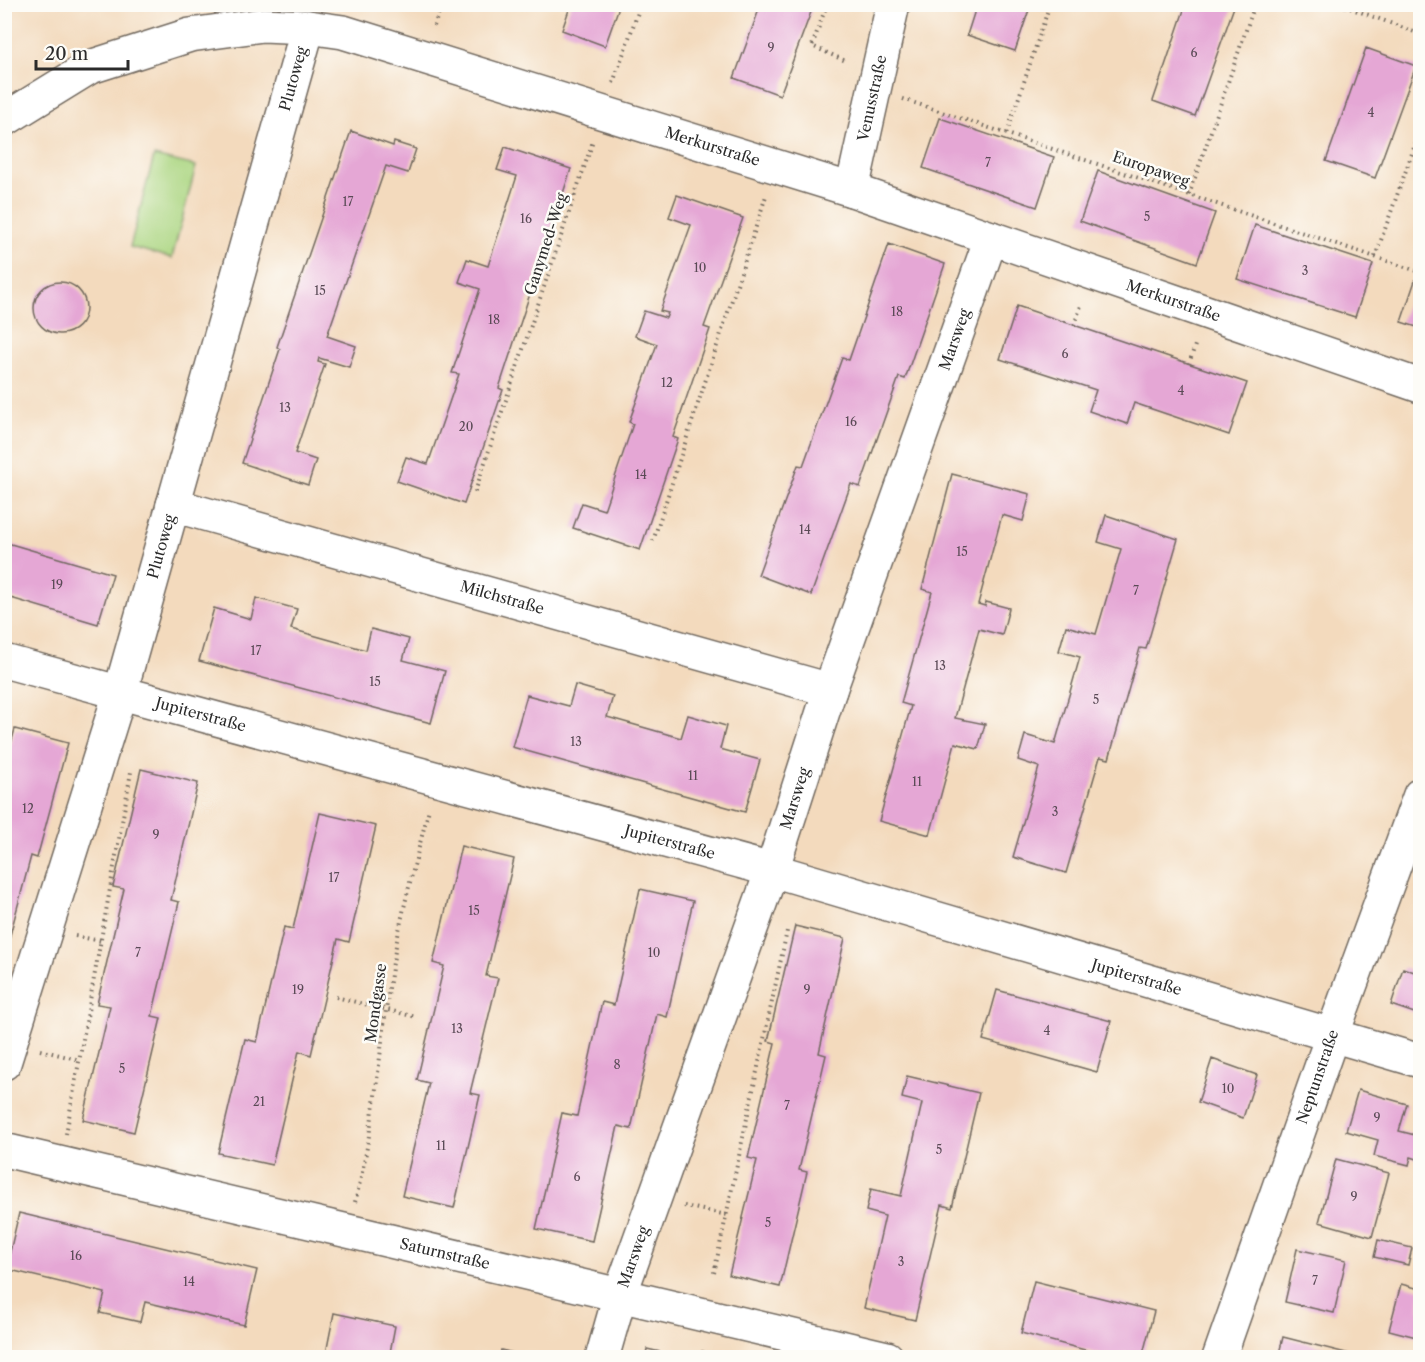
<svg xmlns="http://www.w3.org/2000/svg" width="1425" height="1362" font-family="'Libre Caslon Text',serif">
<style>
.green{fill:#acd682;stroke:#6c8056;stroke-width:1.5}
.building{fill:#e5a7d5}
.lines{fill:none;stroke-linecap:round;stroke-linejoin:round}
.minor-casing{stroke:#71685e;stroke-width:36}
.path{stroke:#71685e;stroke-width:4;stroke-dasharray:1.5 4.5;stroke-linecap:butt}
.minor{stroke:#fff;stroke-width:33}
.labels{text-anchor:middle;stroke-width:5;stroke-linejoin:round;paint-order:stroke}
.number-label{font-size:12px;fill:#5a4a56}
.street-label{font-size:15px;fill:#2b2b2b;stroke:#fdfcf7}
</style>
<rect width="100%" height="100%" fill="#fdfcf7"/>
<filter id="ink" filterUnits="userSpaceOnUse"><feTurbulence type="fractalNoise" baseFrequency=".0167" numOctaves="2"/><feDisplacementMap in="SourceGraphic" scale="12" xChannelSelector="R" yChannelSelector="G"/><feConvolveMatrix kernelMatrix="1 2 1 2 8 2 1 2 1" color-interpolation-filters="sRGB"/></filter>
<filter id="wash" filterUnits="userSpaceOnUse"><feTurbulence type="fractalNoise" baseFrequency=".008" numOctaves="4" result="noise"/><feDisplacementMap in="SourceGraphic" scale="24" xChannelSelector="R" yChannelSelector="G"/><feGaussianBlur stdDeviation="1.35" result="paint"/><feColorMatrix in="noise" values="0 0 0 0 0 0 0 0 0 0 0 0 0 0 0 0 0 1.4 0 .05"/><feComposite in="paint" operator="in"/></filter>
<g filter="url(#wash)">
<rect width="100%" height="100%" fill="#f3dabd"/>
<path class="green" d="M154,156L196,166L172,258L130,247Z"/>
<g id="blocks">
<path class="building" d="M571,4H620L605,46L562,30Z
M761,4H814L780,95L734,78Z
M977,4H1031L1015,51L967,35Z
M1186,4H1235L1195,116L1153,101Z
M1366,48L1416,66L1375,178L1326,161Z
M940,118L1054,157L1037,207L923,168Z
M351,131L393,146L394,142L416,149L408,173L386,166L327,336L356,346L349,367L319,358L318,362L325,364L295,453L316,460L308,485L242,463L280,349L277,347Z
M505,147L571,169L499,388L503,390L464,504L397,481L406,457L428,464L459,374L452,373L480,289L459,282L467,259L488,266L517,176L497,170Z
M1098,171L1215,213L1197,263L1080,221Z
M677,195L743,218L704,327L710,329L673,437L678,439L640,550L573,528L582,503L604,510L633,424L629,422L657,344L635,336L644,311L666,318L668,313L660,311L691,225L669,217Z
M1255,225L1373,264L1355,317L1237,279Z
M889,244L945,264L905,379L899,377L860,487L851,484L811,595L758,575L798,465L803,466L842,358L849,360Z
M1418,272L1420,273V328L1401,322Z
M34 308a26 26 0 1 1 52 0a26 26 0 1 1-52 0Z
M1017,306L1247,383L1229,435L1134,403L1127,424L1089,411L1096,390L1000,359Z
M952,474L1030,494L1023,521L1002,515L978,604L985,606L986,602L1009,608L1002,635L979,629L955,718L985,724L978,749L955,743L930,835L879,821L911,706L901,703L932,592L922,589Z
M1106,515L1178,539L1146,649L1140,648L1109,759L1100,757L1066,873L1013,857L1039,767L1018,760L1025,735L1055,744L1080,657L1059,651L1066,626L1096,634L1121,549L1098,542Z
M4,542L113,574L98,624L4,596Z
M256,598L297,609L291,629L366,650L371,629L409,639L403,660L445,671L431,723L199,661L214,608L251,619Z
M575,685L613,696L607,717L681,738L688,715L726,726L720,749L760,760L745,812L512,747L527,695L569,706Z
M15,729L68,743L37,858L31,856L5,954L4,768Z
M141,769L198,783L171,900L179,902L152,1016L161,1018L134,1132L83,1120L110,1006L97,1004L124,889L113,887Z
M320,813L376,826L349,942L338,939L311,1055L299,1051L272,1165L218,1153L245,1039L257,1042L284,927L293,929Z
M461,846L514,859L486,976L498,978L470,1093L480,1095L454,1208L402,1196L429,1083L417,1080L444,966L433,963Z
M640,889L693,901L667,1017L657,1014L631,1129L618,1126L592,1241L536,1229L562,1113L577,1116L602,1002L614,1005Z
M795,926L845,938L819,1053L826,1055L799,1170L807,1172L780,1287L729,1275L757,1160L748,1158L775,1043L768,1041Z
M1403,968L1420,974V1015L1391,1005Z
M997,990L1111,1021L1097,1072L983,1040Z
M1212,1059L1257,1075L1243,1118L1198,1102Z
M907,1076L979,1093L952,1208L942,1205L915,1320L864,1308L885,1216L866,1211L871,1189L901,1196L922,1103L902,1098Z
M1358,1090L1407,1104L1399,1131L1415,1135L1417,1128L1420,1129V1160L1411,1157L1409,1165L1374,1156L1378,1140L1346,1131Z
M1336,1159L1389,1173L1372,1237L1319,1222Z
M19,1213L257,1270L244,1325L145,1302L140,1322L100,1313L105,1293L6,1269Z
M1378,1240L1412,1248L1408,1265L1374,1257Z
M1297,1249L1346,1260L1334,1313L1285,1302Z
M1034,1281L1154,1311L1142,1358H1115L1021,1333Z
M1401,1284L1420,1289V1338L1389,1330Z
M334,1313L395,1326L389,1358H325Z
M1283,1337L1362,1357V1358H1278Z
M647,1349L683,1357V1358H645Z
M501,1350L530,1357L529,1358H499Z
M702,1351L726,1357V1358H701Z"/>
</g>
</g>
<g filter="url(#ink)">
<use href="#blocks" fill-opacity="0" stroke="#71685e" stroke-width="1.5"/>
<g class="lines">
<defs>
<g id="minor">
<path id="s1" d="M4,120L90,67L190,35L263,25L308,27L343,32L852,190L1420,386"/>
<path id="s2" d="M852,190L893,4"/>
<path id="s3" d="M173,505L830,690"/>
<path id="s4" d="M4,661L772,870L1420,1061"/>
<path id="s5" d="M4,1063L120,693L308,27"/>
<path id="s6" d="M4,1150L887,1358"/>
<path id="s7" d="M602,1358L620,1295L772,870L830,690L991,238"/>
<path id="s8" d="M1219,1358L1332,1036L1420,795"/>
</g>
</defs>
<use href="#minor" class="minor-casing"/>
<path class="path" d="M827,4L812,46L848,62
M1339,4L1420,34
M434,26L442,4
M613,83L641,4
M903,99L1420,272
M1007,133L1050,4
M1189,195L1255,4
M1375,257L1420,131
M1074,325L1082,303
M1189,364L1196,342
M475,492L593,141
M653,541L766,196
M75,936L101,941
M336,997L416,1017
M40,1050L80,1060
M66,1134L131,772
M355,1202C373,1134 378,1065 388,996C396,932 413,870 429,809
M684,1206L727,1215
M714,1273L787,931"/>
<use href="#minor" class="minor"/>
</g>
</g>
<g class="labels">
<g class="number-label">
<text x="771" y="52">9</text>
<text x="1194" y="57">6</text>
<text x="1371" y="117">4</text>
<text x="988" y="167">7</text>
<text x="348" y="206">17</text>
<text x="1147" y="221">5</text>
<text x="526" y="223">16</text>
<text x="700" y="272">10</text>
<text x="1305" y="275">3</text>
<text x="320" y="295">15</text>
<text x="897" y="316">18</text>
<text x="494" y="324">18</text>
<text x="1065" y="358">6</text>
<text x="667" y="387">12</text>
<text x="1181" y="395">4</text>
<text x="285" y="412">13</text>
<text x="851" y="426">16</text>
<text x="466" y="431">20</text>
<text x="641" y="479">14</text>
<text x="805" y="534">14</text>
<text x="962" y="556">15</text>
<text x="57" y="589">19</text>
<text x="1136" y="595">7</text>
<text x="256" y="655">17</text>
<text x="940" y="670">13</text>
<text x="375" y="686">15</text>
<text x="1096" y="704">5</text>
<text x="576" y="746">13</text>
<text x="693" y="780">11</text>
<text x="917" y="786">11</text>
<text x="28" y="813">12</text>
<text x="1055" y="816">3</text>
<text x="156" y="839">9</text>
<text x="334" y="882">17</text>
<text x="474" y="915">15</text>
<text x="138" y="957">7</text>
<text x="654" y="957">10</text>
<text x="298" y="994">19</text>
<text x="807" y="994">9</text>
<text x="457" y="1033">13</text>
<text x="1047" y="1035">4</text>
<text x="617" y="1069">8</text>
<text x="122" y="1073">5</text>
<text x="1228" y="1093">10</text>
<text x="259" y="1106">21</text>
<text x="787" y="1110">7</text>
<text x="1377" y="1122">9</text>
<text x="441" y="1150">11</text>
<text x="939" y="1154">5</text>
<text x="577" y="1181">6</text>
<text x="1354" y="1201">9</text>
<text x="768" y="1227">5</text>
<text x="76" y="1260">16</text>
<text x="901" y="1266">3</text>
<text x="1315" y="1285">7</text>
<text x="189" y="1286">14</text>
</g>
<g class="street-label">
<text dy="5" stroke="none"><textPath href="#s5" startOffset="1026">Plutoweg</textPath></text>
<text dy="5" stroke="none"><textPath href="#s2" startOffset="94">Venusstraße</textPath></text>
<text dy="5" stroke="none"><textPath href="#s1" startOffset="747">Merkurstraße</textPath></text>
<text transform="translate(1151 169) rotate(19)" y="5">Europaweg</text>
<text transform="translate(546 244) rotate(-72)" y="5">Ganymed-Weg</text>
<text dy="5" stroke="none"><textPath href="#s1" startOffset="1233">Merkurstraße</textPath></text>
<text dy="5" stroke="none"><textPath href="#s7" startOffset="1078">Marsweg</textPath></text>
<text dy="5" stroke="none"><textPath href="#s5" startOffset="540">Plutoweg</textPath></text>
<text dy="5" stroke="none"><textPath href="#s3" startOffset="342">Milchstraße</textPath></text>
<text dy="5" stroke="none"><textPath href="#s4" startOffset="204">Jupiterstraße</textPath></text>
<text dy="5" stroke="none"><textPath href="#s7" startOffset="592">Marsweg</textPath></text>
<text dy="5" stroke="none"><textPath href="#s4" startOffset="690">Jupiterstraße</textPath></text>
<text dy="5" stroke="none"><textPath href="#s4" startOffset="1176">Jupiterstraße</textPath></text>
<text transform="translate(376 1003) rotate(-82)" y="5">Mondgasse</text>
<text dy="5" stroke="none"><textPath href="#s8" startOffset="298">Neptunstraße</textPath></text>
<text dy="5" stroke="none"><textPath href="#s6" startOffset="453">Saturnstraße</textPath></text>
<text dy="5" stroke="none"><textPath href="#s7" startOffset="106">Marsweg</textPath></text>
</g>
</g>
<rect width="1425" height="1362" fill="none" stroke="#fdfcf7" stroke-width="24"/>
<path d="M36 60v9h92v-9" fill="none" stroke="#2b2b2b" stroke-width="3"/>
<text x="45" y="60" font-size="18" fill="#2b2b2b" stroke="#fdfcf7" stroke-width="4.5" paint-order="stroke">20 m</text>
</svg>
